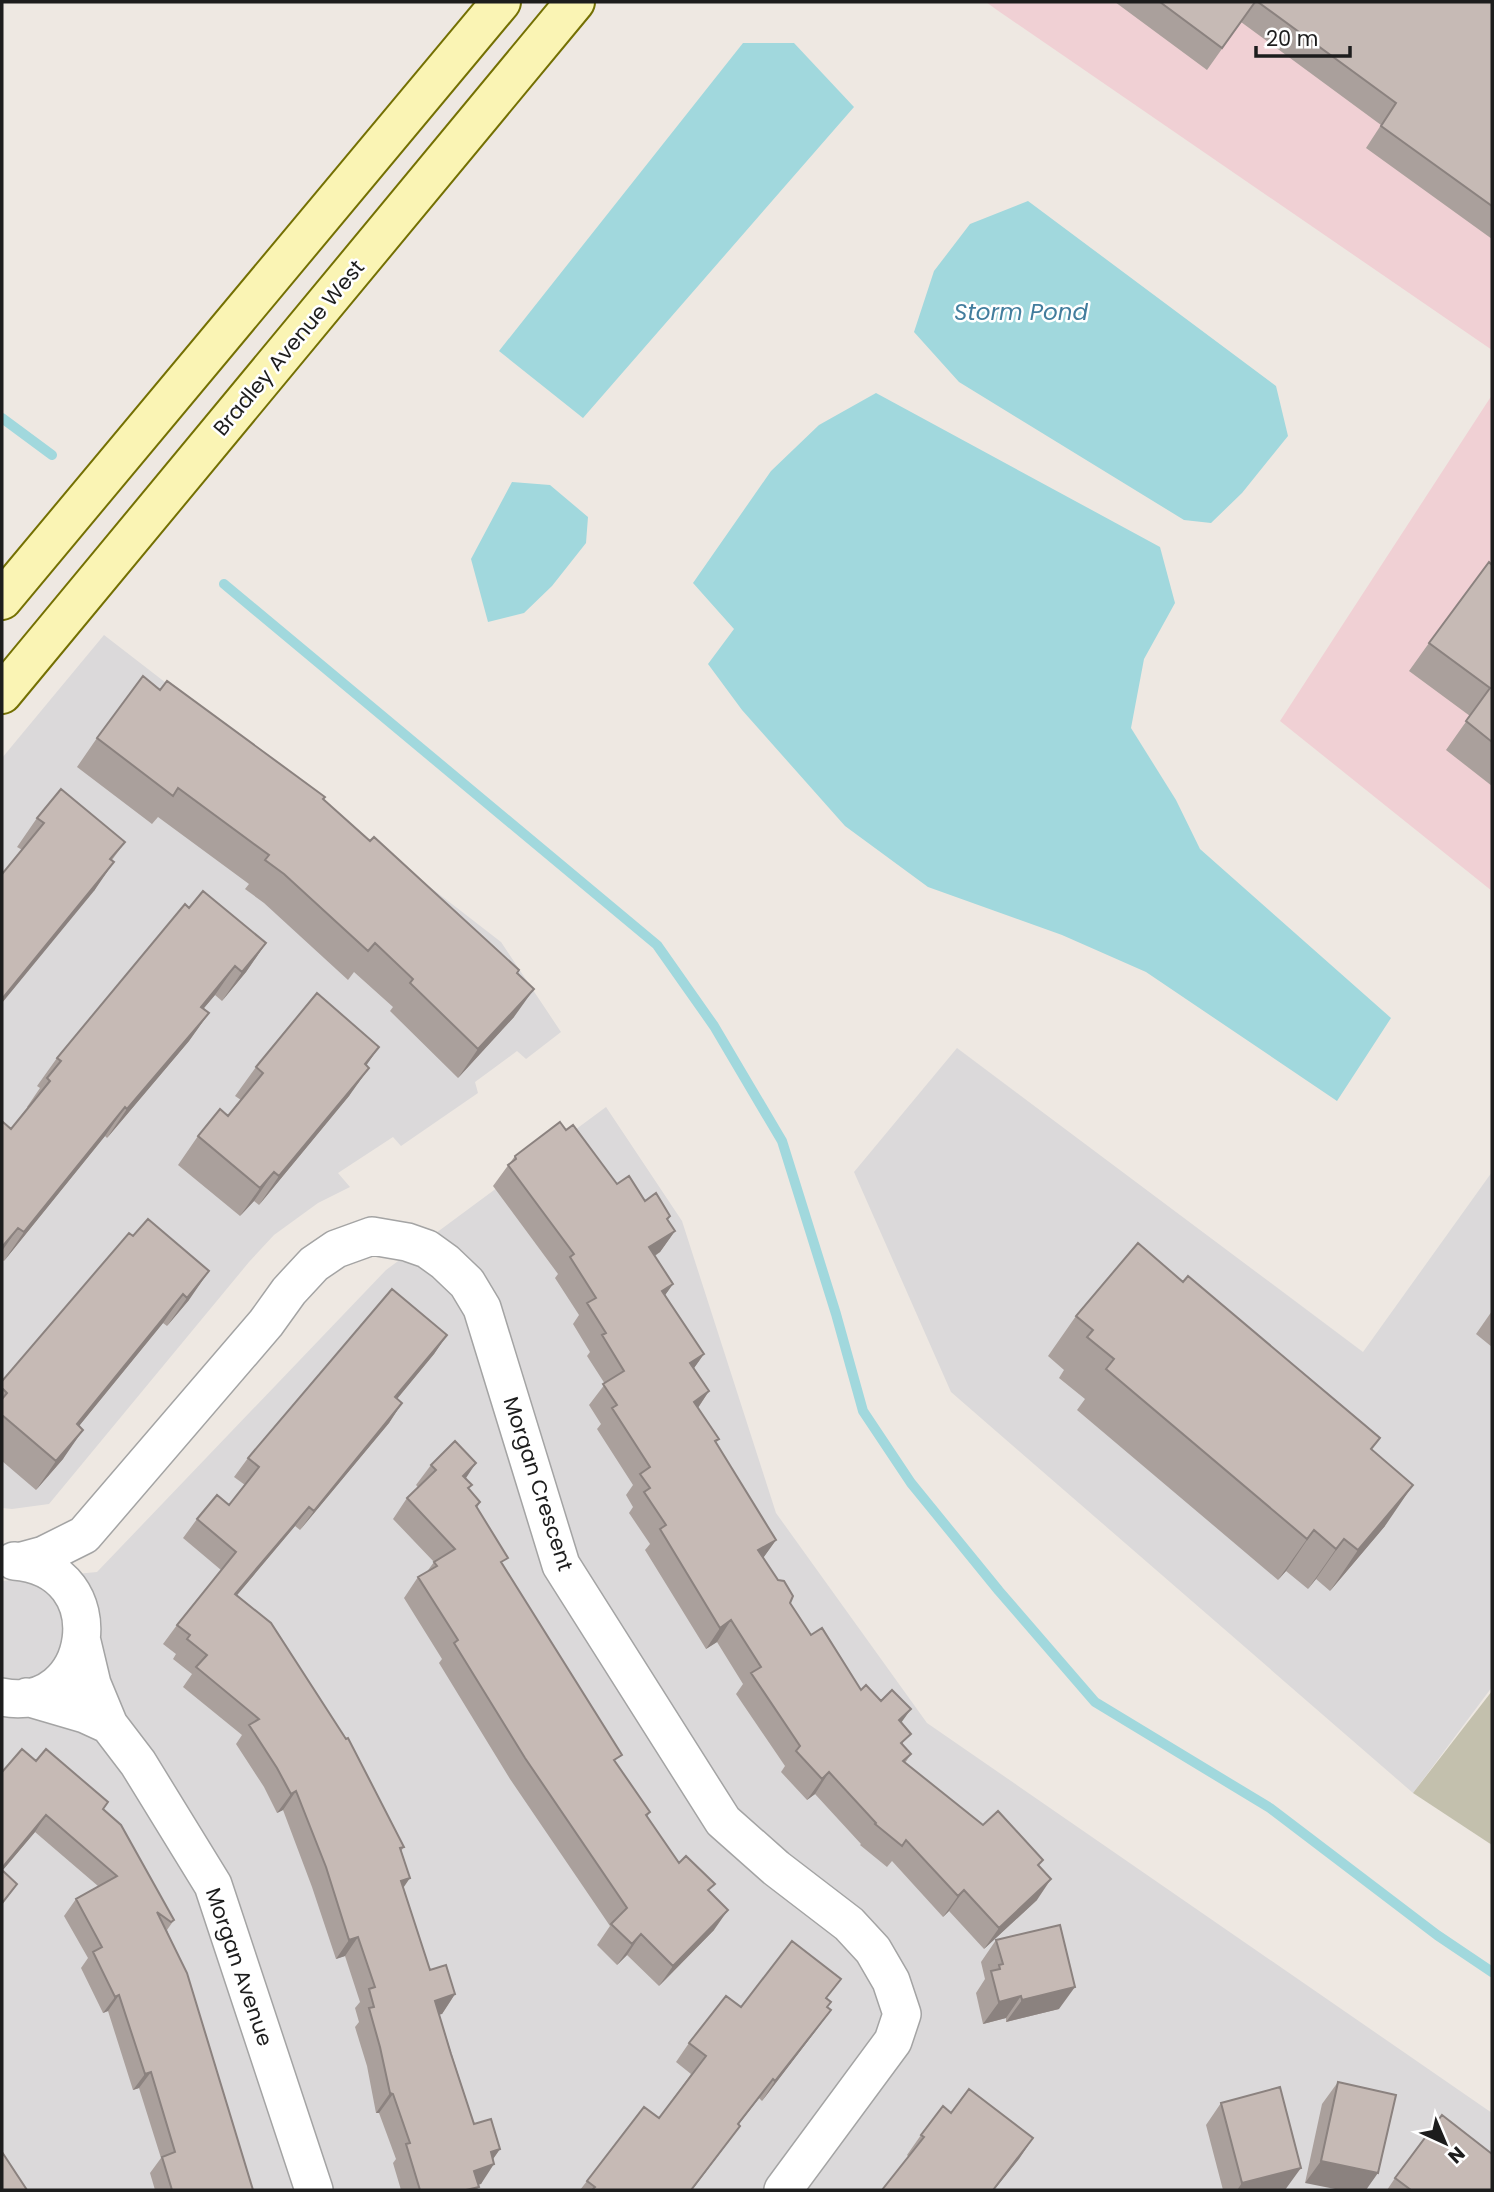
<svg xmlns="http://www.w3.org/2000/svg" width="1494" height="2192" font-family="Poppins,sans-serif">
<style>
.residential{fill:#dbd9da}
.commercial{fill:#f0d0d4}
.construction{fill:#c3c0ad}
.water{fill:#a1d8dd}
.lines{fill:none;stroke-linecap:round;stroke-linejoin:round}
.stream{stroke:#a1d8dd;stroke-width:10}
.minor-casing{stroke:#a4a4a4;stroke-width:40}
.secondary-casing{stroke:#747003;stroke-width:42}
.minor{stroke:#fff;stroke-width:37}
.secondary{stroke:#faf4b4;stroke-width:38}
.wall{fill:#aaa09c}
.shaded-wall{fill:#8b827f}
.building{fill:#c6bab5;stroke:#8b827f;stroke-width:2}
.labels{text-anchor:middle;stroke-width:5;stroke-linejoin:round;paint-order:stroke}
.street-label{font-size:21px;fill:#1d1d1d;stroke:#fff}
.water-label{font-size:23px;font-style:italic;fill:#427d9d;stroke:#fff}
</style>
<rect width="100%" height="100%" fill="#eee8e2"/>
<path class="residential" d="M104,635L501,942L561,1032L526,1059L517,1051L475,1082L478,1093L401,1146L393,1137L338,1173L350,1187L318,1203L274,1235L249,1262L49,1504L12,1509L2,1508V758Z
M957,1048L1363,1352L1492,1172V1687L1413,1793L951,1392L854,1172Z
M606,1107L682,1221L776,1513L927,1723L1492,2113V2190H2V1581L97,1572L386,1270Z"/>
<path class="commercial" d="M986,2H1492V350L997,10Z
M1492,395V891L1280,721Z"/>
<path class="construction" d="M1492,1691V1845L1413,1793Z"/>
<path class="water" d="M743,43H794L854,107L583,418L499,351Z
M1028,201L1276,386L1288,436L1242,493L1211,523L1184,520L959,382L914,332L934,271L970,224Z
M876,393L1160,547L1175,603L1144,659L1131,728L1176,800L1200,849L1391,1018L1337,1101L1146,972L1062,935L928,887L845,826L742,710L708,664L734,629L693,583L771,471L819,425Z
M512,482L550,485L588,517L586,543L552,586L524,613L488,622L471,559Z"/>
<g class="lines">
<path class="stream" d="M2,418L52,455
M224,584L657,945L714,1026L782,1141L836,1314L863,1411L911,1483L999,1591L1095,1702L1270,1808L1437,1935L1492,1972"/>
<defs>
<path id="minor" d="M22,1561L44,1555L84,1535L266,1323L289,1291L314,1264L336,1249L372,1236L407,1242L427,1249L445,1262L467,1283L482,1308L561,1565L723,1821L776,1868L849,1924L873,1950L891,1981L902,2014L893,2041L783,2190
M82,1642L92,1684L109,1725L138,1763L213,1885L314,2190
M2,1697C93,1716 118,1569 14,1561
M27,1697L85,1714L109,1725"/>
<path id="secondary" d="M2,600L501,2
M2,694L575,2"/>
</defs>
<use href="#minor" class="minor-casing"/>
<use href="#secondary" class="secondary-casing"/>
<use href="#minor" class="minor"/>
<use href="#secondary" class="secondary"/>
</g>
<path class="wall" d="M1115,2H1492V239L1366,148L1381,125L1241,22L1207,70Z
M1492,565V786L1446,750L1470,716L1409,671L1429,643Z
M160,690L323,799L517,973L514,1017L458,1078L390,1011L393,1007L354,972L348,980L264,903L245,889L249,884L158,817L152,824L77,767L97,738Z
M37,818L125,842L112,860L94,891L17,847Z
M189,908L266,943L246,972L222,1001L215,995L204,1008L209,1013L189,1041L107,1138L105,1136L4,1261L2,1260V1124L11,1129L28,1108L27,1107L40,1088L37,1086L57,1058Z
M367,1065L349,1096L259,1205L254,1201L240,1216L178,1165L198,1136L228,1116L241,1100L235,1096L256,1067Z
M566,1130L617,1184L645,1201L668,1220L675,1231L660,1252L655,1256L673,1284L665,1295L704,1354L694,1368L709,1391L698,1408L719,1439L716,1443L776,1540L763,1558L790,1603L811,1635L861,1690L901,1723L903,1745L911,1754L905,1763L983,1825L1039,1866L1037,1900L984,1949L949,1911L943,1917L892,1861L887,1867L860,1845L861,1844L815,1794L807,1800L781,1772L785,1766L736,1694L743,1684L717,1642L706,1649L645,1550L650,1544L629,1513L633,1507L626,1495L633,1485L597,1429L601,1424L589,1405L605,1384L587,1356L590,1352L573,1324L579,1315L555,1278L558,1274L493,1186L515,1156Z
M129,1233L189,1300L167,1326L163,1323L79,1426L63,1459L36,1490L2,1461V1381Z
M1492,1311V1347L1476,1334Z
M1076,1316L1372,1450L1385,1526L1330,1591L1316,1579L1308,1589L1286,1571L1278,1580L1077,1410L1085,1399L1059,1378L1064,1370L1048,1356Z
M447,1335L434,1354L397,1399L402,1403L389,1423L300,1530L295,1526L237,1595L404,1847L401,1851L403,1888L430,1970L455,1994L442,2014H439L474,2124L500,2149L493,2159L481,2184H478L479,2187L476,2190H401L393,2163L396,2159L379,2113H376L367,2066L355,2027L359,2022L355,2008L360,2002L345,1956L336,1959L312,1887L283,1810L277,1813L264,1787L236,1744L242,1735L183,1687L192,1674L173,1659L176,1654L163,1644L177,1625L221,1570L183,1538L197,1519L229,1505L245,1485L234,1477L248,1458Z
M431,1465L466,1478L469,1489L480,1502L477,1508L503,1564L616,1763L650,1812L647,1817L679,1863L709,1892L714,1930L659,1986L627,1955L617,1965L597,1945L610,1926L510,1779L439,1663L442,1659L404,1598L418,1577L426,1573L434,1562L393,1519L407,1498L418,1487L416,1485Z
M36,1761L108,1802L103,1810L174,1920L167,1930L253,2190H155L150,2173L161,2158L139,2088L133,2090L108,2011L103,2013L81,1968L88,1958L64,1916L76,1899L98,1886L35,1832L2,1871L17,1884L2,1905V1772Z
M996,1940L1059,2009L1006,2022V2018L983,2024L976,1993L985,1979L981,1962Z
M827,1999V2007L817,2029L762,2101L759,2098L738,2125L740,2126L726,2145L692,2190H580L587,2181L659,2118L691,2074L676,2062L689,2043L741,2007Z
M1338,2082L1396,2095L1305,2183L1322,2104Z
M1221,2103L1285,2190H1223L1206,2125Z
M921,2135L1019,2159L909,2157L907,2155Z
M1395,2178L1492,2190H1387Z"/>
<path class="shaded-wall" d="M114,862L94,891L2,1003V999Z
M266,943L246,972L222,1001L242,972Z
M235,966L215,995L181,1035L201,1007Z
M534,989L514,1017L458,1078L478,1049Z
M209,1013L189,1041L107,1138L127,1109Z
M379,1047L359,1076L365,1064Z
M369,1068L349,1096L259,1205L279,1176Z
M125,1107L105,1136L4,1261L24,1232Z
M274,1172L254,1201L240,1216L260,1188Z
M18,1228L2,1251V1247Z
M675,1231L660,1252L635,1268L649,1247Z
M209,1271L189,1300L167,1326L187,1298Z
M673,1284L658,1305L662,1291Z
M183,1294L163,1323L57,1453L77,1424Z
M447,1335L434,1354L382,1417L395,1397Z
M704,1354L689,1375L690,1363Z
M709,1391L695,1412L694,1402Z
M402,1403L389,1423L300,1530L314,1511Z
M83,1430L63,1459L36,1490L56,1461Z
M476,1463L462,1484L463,1476Z
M1413,1485L1385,1526L1330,1591L1358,1550Z
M309,1507L295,1526L222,1613L235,1594Z
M1314,1530L1286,1571L1278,1580L1307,1539Z
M1344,1539L1316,1579L1308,1589L1336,1549Z
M776,1540L761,1561L758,1550Z
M731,1620L717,1642L706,1649L720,1628Z
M911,1709L896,1730L899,1720Z
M829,1772L815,1794L807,1800L822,1779Z
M296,1791L283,1810L277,1813L291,1794Z
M46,1815L35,1832L2,1871V1868Z
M410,1878L397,1897L401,1881Z
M1051,1879L1037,1900L984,1949L999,1928Z
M964,1890L949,1911L943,1917L958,1896Z
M728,1910L714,1930L659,1986L673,1966Z
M641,1934L627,1955L617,1965L632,1944Z
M358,1937L345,1956L336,1959L349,1940Z
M1075,1987L1059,2009L1006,2022L1022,2000Z
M455,1994L442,2014L421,2020L435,2001Z
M119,1995L108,2011L103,2013L115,1997Z
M1021,1996L1006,2018L983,2024L999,2002Z
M831,2010L817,2029L762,2101L775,2081Z
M151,2072L139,2088L133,2090L145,2074Z
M773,2079L759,2098L724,2143L738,2124Z
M390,2093L393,2094L379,2113H376Z
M740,2126L692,2190H691Z
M1033,2138L1019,2159L994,2190H993Z
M500,2149L488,2166L494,2164L481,2184L461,2190L474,2171L491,2152Z
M1321,2161L1378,2173L1366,2190H1340L1305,2183Z
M1301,2168L1285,2190H1237L1242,2183Z"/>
<path class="building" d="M1160,2H1255L1222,48Z
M1258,2H1492V206L1381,126L1396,103Z
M1489,562L1492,565V742L1466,721L1490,688L1429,643Z
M143,676L160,690L167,681L325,797L323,799L370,841L374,837L519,970L517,973L534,989L478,1049L410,983L413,979L375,943L368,951L284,874L265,860L269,855L178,788L173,796L97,738Z
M61,789L125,842L110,859L114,862L2,999V874L44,823L37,818Z
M203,891L266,943L242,972L235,966L201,1007L209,1013L127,1109L125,1107L24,1232L18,1228L2,1247V1124L3,1122L11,1129L50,1081L47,1078L61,1061L57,1058L185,904L189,908Z
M317,993L379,1047L365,1064L369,1068L279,1176L274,1172L260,1188L198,1136L220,1109L228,1116L263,1073L256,1067Z
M560,1122L566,1130L573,1125L617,1184L629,1176L645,1201L656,1193L670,1216L667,1219L675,1231L649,1247L673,1284L662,1291L704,1354L690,1363L709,1391L694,1402L719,1439L715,1441L776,1540L758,1550L778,1580L784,1581L793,1596L790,1603L811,1635L822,1628L861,1690L866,1685L881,1701L892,1690L911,1709L899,1720L911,1734L901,1743L911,1754L903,1761L983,1825L998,1811L1043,1860L1038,1865L1051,1879L999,1928L964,1890L958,1896L906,1840L902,1846L875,1824L876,1823L829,1772L822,1779L796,1751L800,1746L751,1673L761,1667L731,1620L720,1628L660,1529L666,1525L644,1492L650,1488L640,1474L650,1467L612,1408L617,1405L603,1384L624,1371L602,1335L606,1333L587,1303L596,1298L570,1257L574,1254L508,1165L516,1159L515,1156Z
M148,1219L209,1271L187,1298L183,1294L77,1424L83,1430L56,1461L2,1415V1399L7,1393L2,1388V1381L129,1233L133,1236Z
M1138,1243L1183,1282L1188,1276L1380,1438L1371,1449L1413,1485L1358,1550L1344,1539L1336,1549L1314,1530L1307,1539L1106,1369L1114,1359L1087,1337L1093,1330L1076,1316Z
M392,1289L447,1335L395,1397L402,1403L314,1511L309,1507L235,1594L271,1623L346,1739L348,1738L404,1847L400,1848L410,1878L401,1881L430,1970L446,1965L455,1994L435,2001L451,2054L474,2124L491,2119L500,2149L491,2152L494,2164L474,2171L479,2187L466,2190H420L406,2144L410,2143L393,2094L390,2093L380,2047L369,2008L374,2007L369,1989L375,1987L358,1937L349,1940L326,1867L296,1791L291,1794L277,1768L249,1725L259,1719L196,1667L207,1655L187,1639L190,1635L177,1625L236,1552L197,1519L217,1495L229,1505L259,1467L248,1458Z
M455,1441L476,1463L463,1476L472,1485L468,1488L480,1502L476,1506L508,1558L501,1562L622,1755L614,1760L650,1812L646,1815L679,1863L686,1856L715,1884L708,1890L728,1910L673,1966L641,1934L632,1944L611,1924L627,1908L525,1758L454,1643L458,1640L418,1577L437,1566L434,1562L455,1549L407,1498L436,1470L431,1465Z
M22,1749L36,1761L46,1749L108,1802L103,1809L121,1825L174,1920L171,1922L157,1912L187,1973L253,2190H172L162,2157L175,2152L151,2072L145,2074L119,1995L115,1997L93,1952L102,1947L76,1899L117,1876L46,1815L2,1868V1772Z
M2,1870L17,1884L2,1903Z
M1060,1925L1075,1987L1022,2000L1021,1996L999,2002L991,1971L1000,1969L999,1965L1003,1964L996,1940Z
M792,1941L841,1979L826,1998L831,2002L827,2007L831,2010L775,2081L773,2079L738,2124L740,2126L691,2190H592L595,2187L587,2181L644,2107L659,2118L706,2056L689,2043L726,1996L741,2007Z
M1338,2082L1396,2095L1378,2173L1321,2161Z
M1280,2087L1301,2168L1242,2183L1221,2103Z
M969,2089L1033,2138L993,2190H882L924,2137L921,2135L943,2106L951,2113Z
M1442,2115L1492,2154V2190H1411L1395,2178Z
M2,2152L27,2190H2Z"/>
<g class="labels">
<g class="street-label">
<text transform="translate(289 348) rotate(-50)" y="7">Bradley Avenue West</text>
<text transform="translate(538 1484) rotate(72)" y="7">Morgan Crescent</text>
<text transform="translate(239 1967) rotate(71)" y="7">Morgan Avenue</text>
</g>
<g class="water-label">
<text x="1021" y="320">Storm Pond</text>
</g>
</g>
<rect width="1494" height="2192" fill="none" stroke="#1d1d1d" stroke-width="7"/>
<g transform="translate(1445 2143) rotate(136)" stroke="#ffffff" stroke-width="5" paint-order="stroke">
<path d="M0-5L12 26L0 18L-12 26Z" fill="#1d1d1d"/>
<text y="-10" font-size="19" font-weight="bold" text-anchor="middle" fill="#1d1d1d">N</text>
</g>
<path d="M1256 46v10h94v-10" fill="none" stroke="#1d1d1d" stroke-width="3.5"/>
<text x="1266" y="46" font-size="21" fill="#1d1d1d" stroke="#ffffff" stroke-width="5" paint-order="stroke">20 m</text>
</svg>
